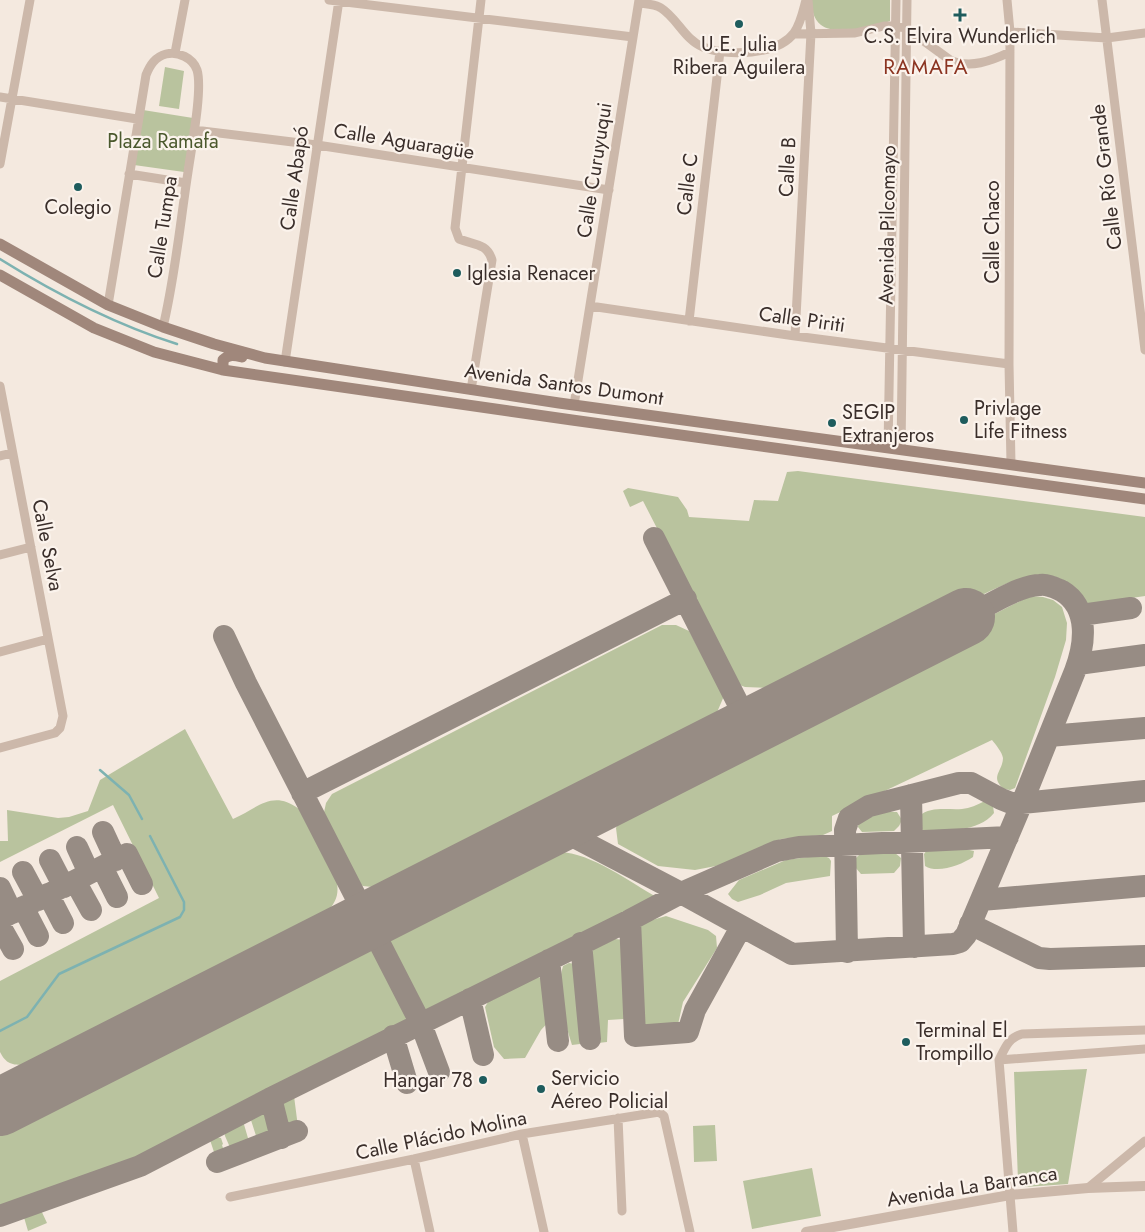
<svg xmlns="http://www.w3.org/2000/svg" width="1145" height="1232" font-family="Jost,sans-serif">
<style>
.green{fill:#b9c39e}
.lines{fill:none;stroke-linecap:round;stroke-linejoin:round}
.stream{stroke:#7db2b1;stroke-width:2.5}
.taxiway{stroke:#978c84;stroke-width:22}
.runway{stroke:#978c84;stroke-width:58}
.minor{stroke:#ccb8aa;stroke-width:9}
.tertiary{stroke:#ccb8aa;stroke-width:10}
.secondary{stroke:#a0877b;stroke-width:11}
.poi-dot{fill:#1e5c5d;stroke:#fbf3ec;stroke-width:2}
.labels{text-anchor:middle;stroke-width:4.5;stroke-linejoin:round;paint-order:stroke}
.poi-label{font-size:20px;fill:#3a2e2a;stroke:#fbf3ec;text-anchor:start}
.park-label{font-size:20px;fill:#4b592d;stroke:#fbf3ec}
.street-label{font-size:20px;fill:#3a2e2a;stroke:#fbf3ec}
.neighbourhood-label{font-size:21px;letter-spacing:1px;fill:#8b3421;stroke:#fbf3ec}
</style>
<rect width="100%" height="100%" fill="#f4e9df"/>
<path class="green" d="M811,0H890V21C875,27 835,36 821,25C813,19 812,9 811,0Z
M165,67L184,71L179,109L159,106Z
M143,110L193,118L184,172L134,165Z
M798,471L1145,517V596L1097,603L1089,608C1058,549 1007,584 965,603L958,592L773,688L745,687L737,684L643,501L630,507L623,491L628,488L678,497L687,510L689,517L749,521L754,500L778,501L787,472Z
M1030,596L1043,597L1053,600L1062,607L1067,623L1066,640L1055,677L1015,788L1010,790L1004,789C989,777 1003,771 1003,758C1002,752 996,745 992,740L832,816V831L823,835L781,839L721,865L695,870L658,866L618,844L616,828L623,813L982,637L975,624Z
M662,625H676L689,631L724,696L715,717L382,888L363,886L353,880L323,817L326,803L332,794Z
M185,729L233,819C258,808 272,789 299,809L337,883C339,896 335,903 327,912L25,1065C12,1065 6,1064 0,1052V981L159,898L113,805L0,862V841H8L7,810L58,818L69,817L88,811L100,780Z
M985,801L993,806L994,813C978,833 946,830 923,831L918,821L919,816C931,806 947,810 962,809C970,808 977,805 985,801Z
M872,811L897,812L902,820L899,826L894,831L862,832L858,827L859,818Z
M935,847C949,846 960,848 974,851L973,857C961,865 938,874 925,866L924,854L927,850Z
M882,850C890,851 895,852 901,858L900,866L894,873L861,874L855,867V859C863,850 870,851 882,850Z
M559,852C592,853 630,882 658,898L429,1012L424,1013L417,1011L385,944L386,938L389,934Z
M822,855L829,858L831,861L830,876L786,883L760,895L738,902L732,899L728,894L739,880L786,860Z
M666,916L708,930L716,936L717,948L683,1002L677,1029L641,1031L638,932L642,923Z
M615,939L625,940L628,946L629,1014L624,1019L608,1020L607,1042L598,1043L595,1039L591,956L593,949Z
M364,945H370L375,949L407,1016L404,1023L124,1164L0,1209V1134Z
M569,963L575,964L578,968L582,1030L580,1044L572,1045C564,1019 555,992 563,966Z
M537,977L548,979L551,988L552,1018L541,1030L525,1058L504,1059L494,1047L485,1007L488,1002Z
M1087,1069L1068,1184L1025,1187L1018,1181L1014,1072Z
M294,1096L298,1127L287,1130L282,1127L278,1104Z
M267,1108L273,1133L267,1139L258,1142L250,1117Z
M243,1121L250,1145L232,1152L225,1136L224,1130Z
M715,1125L717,1161L694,1162L693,1126Z
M216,1137L221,1138L223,1144L222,1145L226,1157L217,1161L210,1140Z
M812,1168L821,1216L752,1229L743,1181Z
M40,1208L47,1223L28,1231L23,1214Z"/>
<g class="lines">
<path class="stream" d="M0,259C56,294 114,324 177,344
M100,770L129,795L142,819
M0,1031L27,1017L59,974L180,917L184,910V902L150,836"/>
<path class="taxiway" d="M654,538L750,727
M1081,615L1131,608
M224,636L246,683L421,1024L439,1072
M1078,664L1145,655
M1049,736L1145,728
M302,793L686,599
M911,795L914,947
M553,826L681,893L792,954L953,944L960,942L966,935L1022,803L1075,671C1085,645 1090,608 1062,591C1055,588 1048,584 1040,585C1020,585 985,607 966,617
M103,832L116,860
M77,847L89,873
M50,860L64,887
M102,867L117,897
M23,872L38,900
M75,881L91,910
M0,888L12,913
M48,894L63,923
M981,900L1145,886
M23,907L38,936
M0,919L127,854L142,884
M630,920L635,1036L688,1032L695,1010L741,927
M970,924L1039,958L1050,959L1145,956
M0,926L13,949
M581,943L590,1039
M847,952L845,830L849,818L869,806L959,783H971L1001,799L1011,803H1022L1145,791
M549,960L558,1041
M470,999L483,1055
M393,1036L407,1083
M271,1098L281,1138
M217,1162L297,1131
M0,1216L140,1166L271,1098L630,920L681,893L777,851L799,847L1008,837"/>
<path class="runway" d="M0,1107L966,617"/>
<path class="minor" d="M329,0L633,37
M1007,0L1010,32L1009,364L1011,464
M1102,0L1145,350
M639,3C646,4 655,4 661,8C677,18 685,40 703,47C727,57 778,55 794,33C801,23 803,11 806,0
M1010,32L1107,38L1145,33
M794,34L855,33L884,26H895L906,28L950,60C970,69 991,61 1010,52
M175,53L185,0
M0,97L137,119
M194,130L317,145L609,190
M0,164L30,0
M129,174L186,183
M108,305L146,75C150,65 155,57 166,54C178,51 193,58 197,70C203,89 191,150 188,172C180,224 175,277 163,327
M590,306L795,336L1009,364
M689,321L720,51
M795,336L811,33L808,0
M285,362L339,0
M0,386L63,716L60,728L55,733L0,748
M471,390L492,260C487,243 474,245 459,239L455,228L481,0
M574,405L639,0
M888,448L896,0
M901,450L907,0
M0,456L12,453
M0,555L31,547
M0,652L48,639
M999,1060L1013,1232
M999,1060C1005,1048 1008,1038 1022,1034L1145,1030
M999,1060L1145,1049
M618,1118L622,1211
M522,1134L544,1232
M414,1159L430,1232
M1088,1188L1145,1141
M230,1197L414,1159L522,1134L659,1112L664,1116L690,1232"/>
<path class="tertiary" d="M806,1232L1010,1195L1088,1188L1145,1186"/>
<path class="secondary" d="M0,244L108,305L163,327L214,344L265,358L559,403L1145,483
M0,275L94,328L154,352L223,370L572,420L1145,499
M223,370V360C229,354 234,355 242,357"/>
</g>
<g class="poi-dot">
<path d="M957.5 7.5h5v5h5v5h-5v5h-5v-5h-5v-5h5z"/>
<circle cx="739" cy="24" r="5"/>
<circle cx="78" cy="187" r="5"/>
<circle cx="457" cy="273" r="5"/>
<circle cx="964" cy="420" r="5"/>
<circle cx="832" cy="423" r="5"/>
<circle cx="906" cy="1042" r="5"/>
<circle cx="483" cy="1080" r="5"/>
<circle cx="541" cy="1089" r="5"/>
</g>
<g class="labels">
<g class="poi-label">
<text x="960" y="43" text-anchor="middle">C.S. Elvira Wunderlich</text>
<text x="739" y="51" text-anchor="middle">U.E. Julia<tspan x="739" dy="23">Ribera Aguilera</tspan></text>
<text x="78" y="214" text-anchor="middle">Colegio</text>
<text x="467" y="280">Iglesia Renacer</text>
<text x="974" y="415">Privlage<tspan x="974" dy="23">Life Fitness</tspan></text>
<text x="842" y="419">SEGIP<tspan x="842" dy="23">Extranjeros</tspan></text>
<text x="916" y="1037">Terminal El<tspan x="916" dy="23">Trompillo</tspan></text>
<text x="551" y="1085">Servicio<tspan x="551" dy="23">Aéreo Policial</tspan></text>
<text x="473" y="1087" text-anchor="end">Hangar 78</text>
</g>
<g class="park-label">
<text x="163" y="148">Plaza Ramafa</text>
</g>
<g class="street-label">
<text transform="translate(404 141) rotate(9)" y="7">Calle Aguaragüe</text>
<text transform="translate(787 167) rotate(-87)" y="7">Calle B</text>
<text transform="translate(594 170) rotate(-81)" y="7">Calle Curuyuqui</text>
<text transform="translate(1106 177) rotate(-97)" y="7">Calle Río Grande</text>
<text transform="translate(294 178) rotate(-82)" y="7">Calle Abapó</text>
<text transform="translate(687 184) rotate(-83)" y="7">Calle C</text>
<text transform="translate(887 225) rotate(-89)" y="7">Avenida Pilcomayo</text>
<text transform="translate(162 227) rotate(-81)" y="7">Calle Tumpa</text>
<text transform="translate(992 232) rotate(-90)" y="7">Calle Chaco</text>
<text transform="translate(802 319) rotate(8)" y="7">Calle Piriti</text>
<text transform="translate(564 384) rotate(8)" y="7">Avenida Santos Dumont</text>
<text transform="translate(48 545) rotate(79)" y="7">Calle Selva</text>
<text transform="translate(441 1135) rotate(-12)" y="7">Calle Plácido Molina</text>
<text transform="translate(972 1186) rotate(-9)" y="7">Avenida La Barranca</text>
</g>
<g class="neighbourhood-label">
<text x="926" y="74">RAMAFA</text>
</g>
</g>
</svg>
